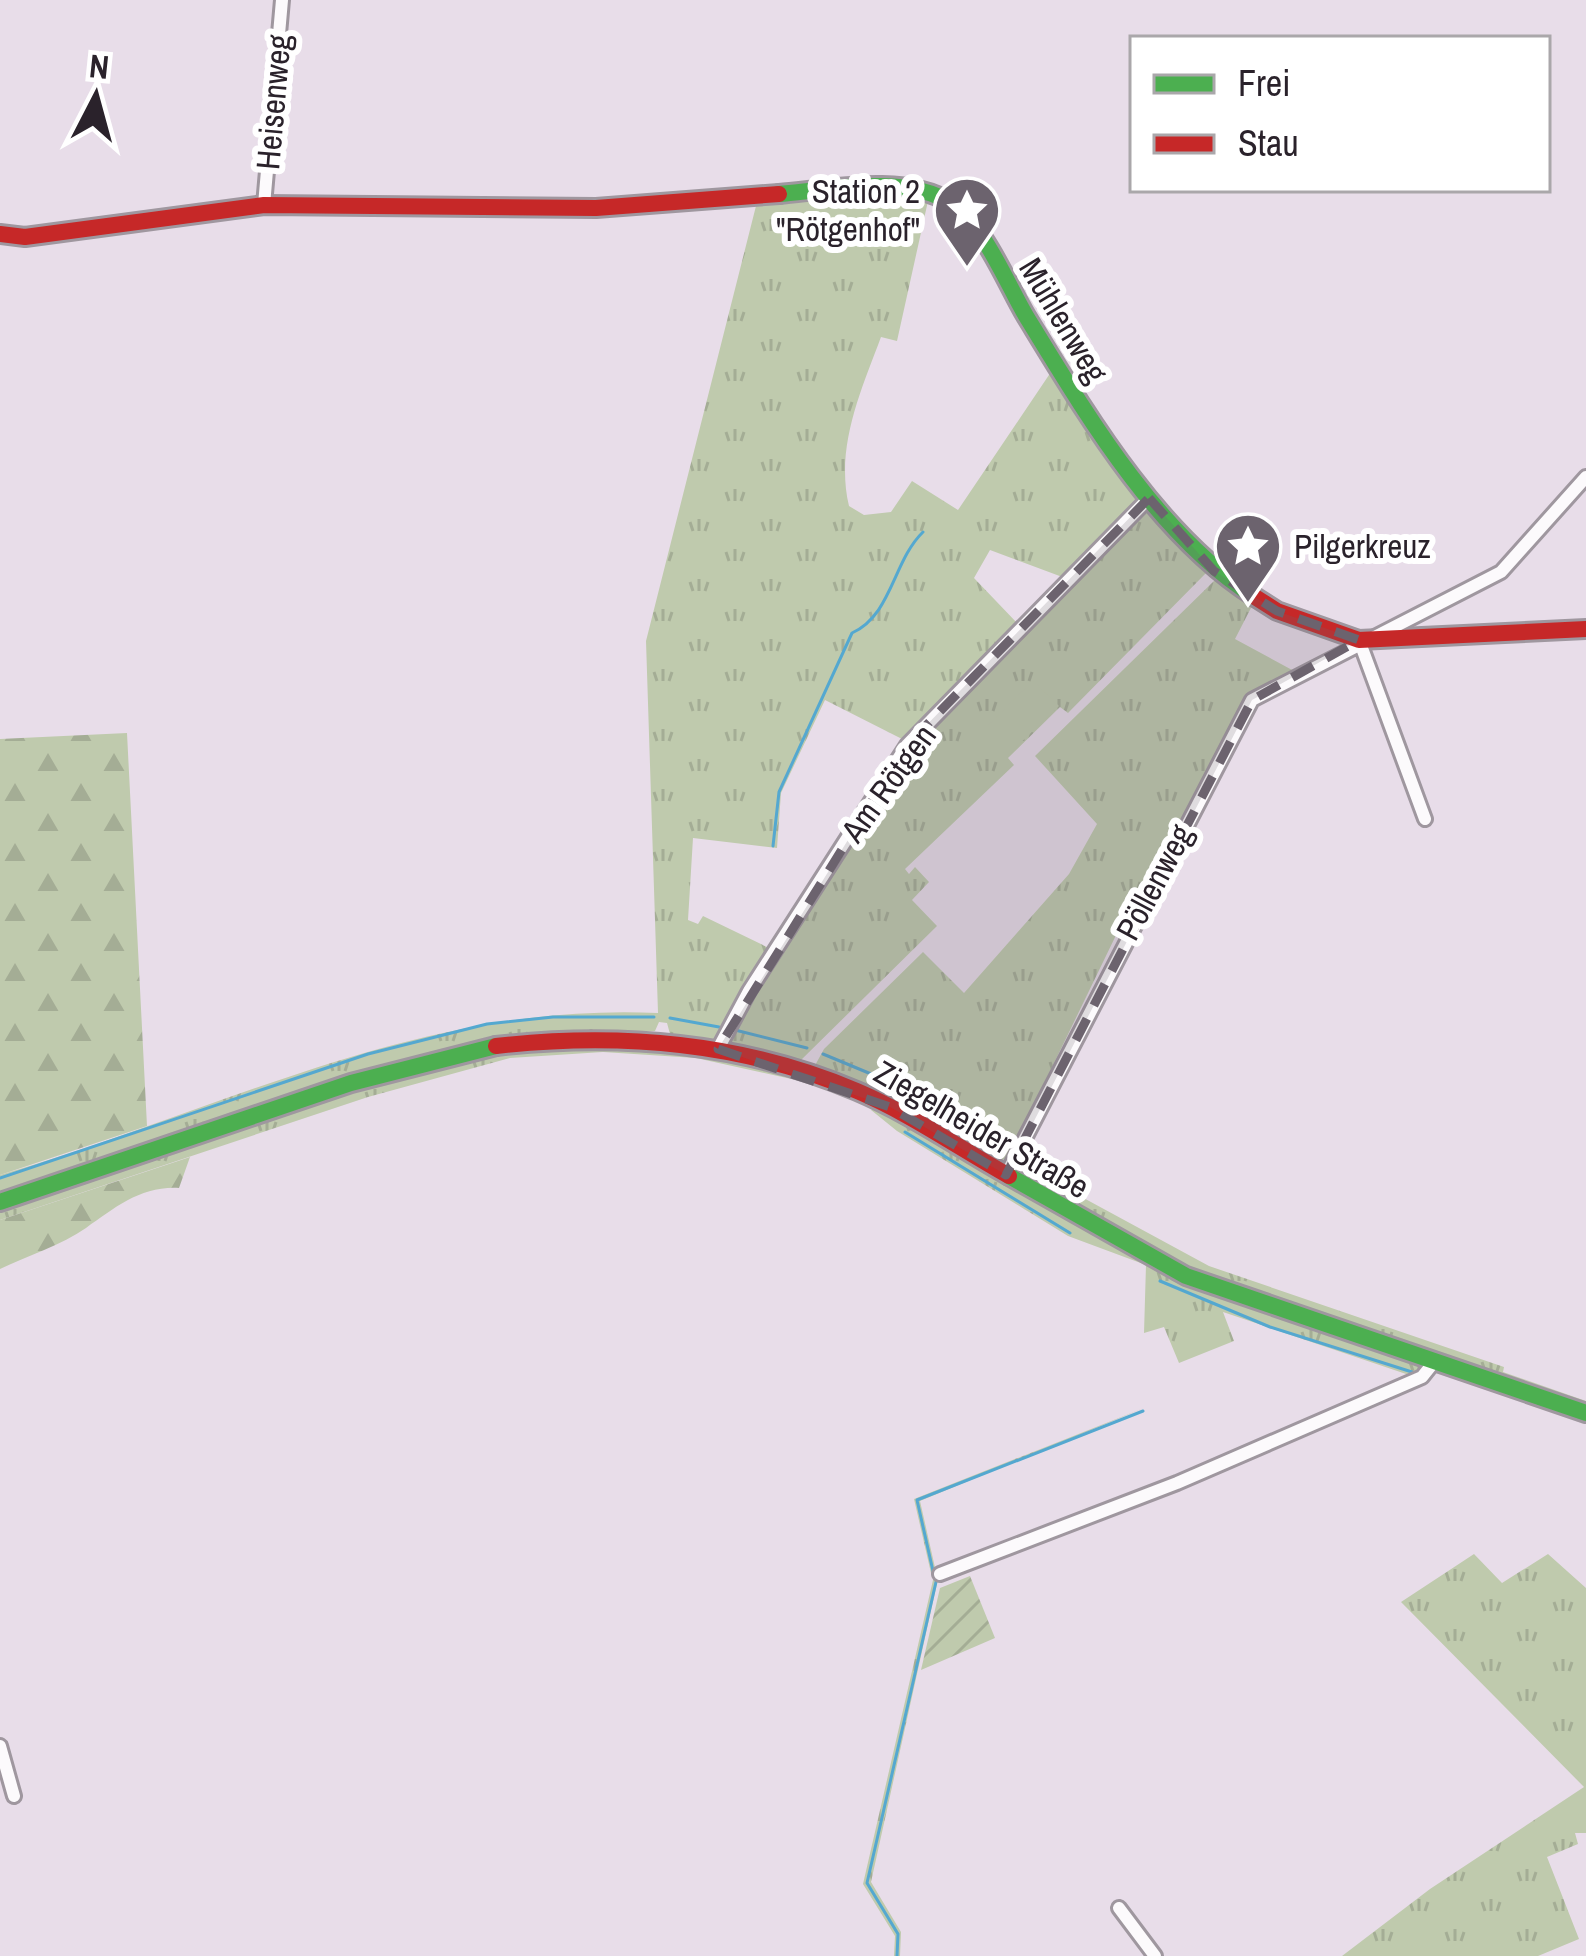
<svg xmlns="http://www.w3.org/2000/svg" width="1586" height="1956" font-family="'Archivo Narrow',sans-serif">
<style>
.grass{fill:url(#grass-tufts)}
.forest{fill:url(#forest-firs)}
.garden{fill:url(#garden-furrows)}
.pitch{fill:#bfcaad}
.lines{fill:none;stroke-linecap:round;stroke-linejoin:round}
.stream{stroke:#54a8d0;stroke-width:3}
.street-casing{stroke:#9f979f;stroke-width:18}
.fast-casing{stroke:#9f979f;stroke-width:22}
.jam-casing{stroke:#9f979f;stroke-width:22}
.street{stroke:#fcfafc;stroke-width:12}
.fast{stroke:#4caf50;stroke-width:16}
.jam{stroke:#c62828;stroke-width:16}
.marked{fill:#6c636e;fill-opacity:0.2;stroke:#6c636e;stroke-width:9;stroke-dasharray:24 15;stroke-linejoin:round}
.labels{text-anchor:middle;stroke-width:12;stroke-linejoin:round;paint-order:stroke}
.street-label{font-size:33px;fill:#2a222b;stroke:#fff}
.poi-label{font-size:33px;fill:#2a222b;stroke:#fff;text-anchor:end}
</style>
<defs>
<pattern id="grass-tufts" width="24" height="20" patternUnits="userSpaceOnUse" patternTransform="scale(3)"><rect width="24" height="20" fill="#bfcaad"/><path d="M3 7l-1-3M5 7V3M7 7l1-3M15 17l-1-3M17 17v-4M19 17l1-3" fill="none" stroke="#a4ad95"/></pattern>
<pattern id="forest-firs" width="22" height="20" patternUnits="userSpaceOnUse" patternTransform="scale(3)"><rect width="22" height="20" fill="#bfcaad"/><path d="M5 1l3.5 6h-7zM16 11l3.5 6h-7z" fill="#a4ad95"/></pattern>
<pattern id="garden-furrows" width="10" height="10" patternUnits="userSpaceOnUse" patternTransform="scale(3)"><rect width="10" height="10" fill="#bfcaad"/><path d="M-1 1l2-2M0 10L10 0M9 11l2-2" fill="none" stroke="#a4ad95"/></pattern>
</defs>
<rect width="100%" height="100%" fill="#e8dde9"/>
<path class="grass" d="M887,192L928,201L897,341L881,337C861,391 835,447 849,506L864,515L891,512L912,481L958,510L1053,369L1139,496L1065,578L990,550L974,578L1019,625L904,740L825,700L781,793L777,848L693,838L688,920L698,924L703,916L771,949L715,1042L670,1034L667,1023L659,1022L655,1031L478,1042L0,1196V1175C224,1110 418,1002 658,1013L646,641L757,202Z
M1149,507L1207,572L1068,713L1060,707L1008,758L1014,765L905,869L909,874L915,867L929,882L912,900L937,926L798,1063L731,1044L730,1033L752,993L907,751Z
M1215,580L1253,604L1235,639L1294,671L1245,695L1202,784L1120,927L1009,1156L1000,1162L903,1106L813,1069L824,1049L923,952L964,993L1069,874L1097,824L1035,756Z
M611,1042C700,1049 783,1071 867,1103L805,1082L696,1058L603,1052L510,1058L368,1097L0,1220V1207L426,1068L479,1054Z
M879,1108L1117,1246L1314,1331L1417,1363L1422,1370L1412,1376L1223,1312L1234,1341L1179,1363L1164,1327L1144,1333L1146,1265L1068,1236L897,1131L871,1110Z
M1019,1163L1209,1266L1504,1367L1503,1372L1586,1401V1407L1313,1318L1191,1270L1018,1175Z
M1144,1408L920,1501L936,1572L931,1573L914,1499Z
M1474,1554L1502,1583L1548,1554L1586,1588V1833H1575L1578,1844L1547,1857L1579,1939L1538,1956H1342L1430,1889L1584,1787L1401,1602Z
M938,1579L871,1882L901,1932L900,1956H894L895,1936L863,1884L933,1580Z"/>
<path class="forest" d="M127,733L147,1126L0,1175V739Z
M190,1157L179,1188C141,1186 116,1207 86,1228C62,1245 27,1256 0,1269V1220Z"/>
<path class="garden" d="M970,1576L995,1638L921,1670L940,1588Z"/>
<path class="pitch" d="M1033,681L1059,706L1008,755L983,730Z"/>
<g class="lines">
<path class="stream" d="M773,846L779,792L852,633C892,615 893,561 923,532
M670,1018L719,1027
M735,1030L807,1048
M823,1054L900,1086
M905,1132L1070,1233
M0,1178L368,1054L487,1024L553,1017H654
M1160,1281L1270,1327L1412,1372
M933,1571L917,1500L1143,1411
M897,1956L898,1934L867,1883L936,1582"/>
<defs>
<path id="street" d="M264,205L282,0
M1359,640L1425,819
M718,1049L749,991L907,745L1149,498
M1006,1175L1252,700L1501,572L1586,477
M940,1574L1177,1483L1422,1377L1434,1362
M0,1746L14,1796
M1119,1908L1155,1956"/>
<path id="fast" d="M779,194C827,190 907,174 950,203C984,225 1006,282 1026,316C1086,414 1157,535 1255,597
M1009,1176L1186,1276L1586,1413
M0,1202L351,1083L496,1046"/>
<path id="jam" d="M0,234L25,237L264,205L596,208L779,194
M1255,597L1277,611L1359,640L1586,629
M496,1046C619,1032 742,1042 857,1091C909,1113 959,1148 1009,1176"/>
</defs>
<use href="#street" class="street-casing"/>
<use href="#fast" class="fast-casing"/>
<use href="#jam" class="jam-casing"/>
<use href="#street" class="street"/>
<use href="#fast" class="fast"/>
<use href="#jam" class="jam"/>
</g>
<path class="marked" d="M1149,498L1214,571L1277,611L1359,640L1252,700L1006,1175L890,1107L718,1049L907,745Z"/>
<defs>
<symbol id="sight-pin" viewBox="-11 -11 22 30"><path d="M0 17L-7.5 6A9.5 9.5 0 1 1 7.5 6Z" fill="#6c636e" stroke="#fff"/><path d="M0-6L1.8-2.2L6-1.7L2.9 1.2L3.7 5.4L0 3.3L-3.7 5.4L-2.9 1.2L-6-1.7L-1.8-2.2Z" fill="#fff"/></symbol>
</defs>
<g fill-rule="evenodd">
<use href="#sight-pin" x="929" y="172" width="76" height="104"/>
<use href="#sight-pin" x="1210" y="508" width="76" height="104"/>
</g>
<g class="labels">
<g class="street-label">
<text transform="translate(273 102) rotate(-85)" y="12">Heisenweg</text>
<text transform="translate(1064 320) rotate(59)" y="12">Mühlenweg</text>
<text transform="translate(888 783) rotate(-54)" y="12">Am Rötgen</text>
<text transform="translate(1154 882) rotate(-62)" y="12">Pöllenweg</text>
<text transform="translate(982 1129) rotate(30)" y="12">Ziegelheider Straße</text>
</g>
<g class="poi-label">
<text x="920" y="203">Station 2<tspan x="920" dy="38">"Rötgenhof"</tspan></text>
<text x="1294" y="558" text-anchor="start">Pilgerkreuz</text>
</g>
</g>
<rect x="1130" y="36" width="420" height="156" fill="#ffffff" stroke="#aaa7aa" stroke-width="3"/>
<rect x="1154" y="75" width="60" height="18" fill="#4caf50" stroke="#aaa7aa" stroke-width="3"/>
<text x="1238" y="96" font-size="36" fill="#2a222b">Frei</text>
<rect x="1154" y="135" width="60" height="18" fill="#c62828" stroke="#aaa7aa" stroke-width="3"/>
<text x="1238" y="156" font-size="36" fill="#2a222b">Stau</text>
<g transform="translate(96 96) rotate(6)" stroke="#ffffff" stroke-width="9" paint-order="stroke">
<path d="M0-9L21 45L0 30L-21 45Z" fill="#2a222b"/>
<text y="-18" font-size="33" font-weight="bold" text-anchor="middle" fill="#2a222b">N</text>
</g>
</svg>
